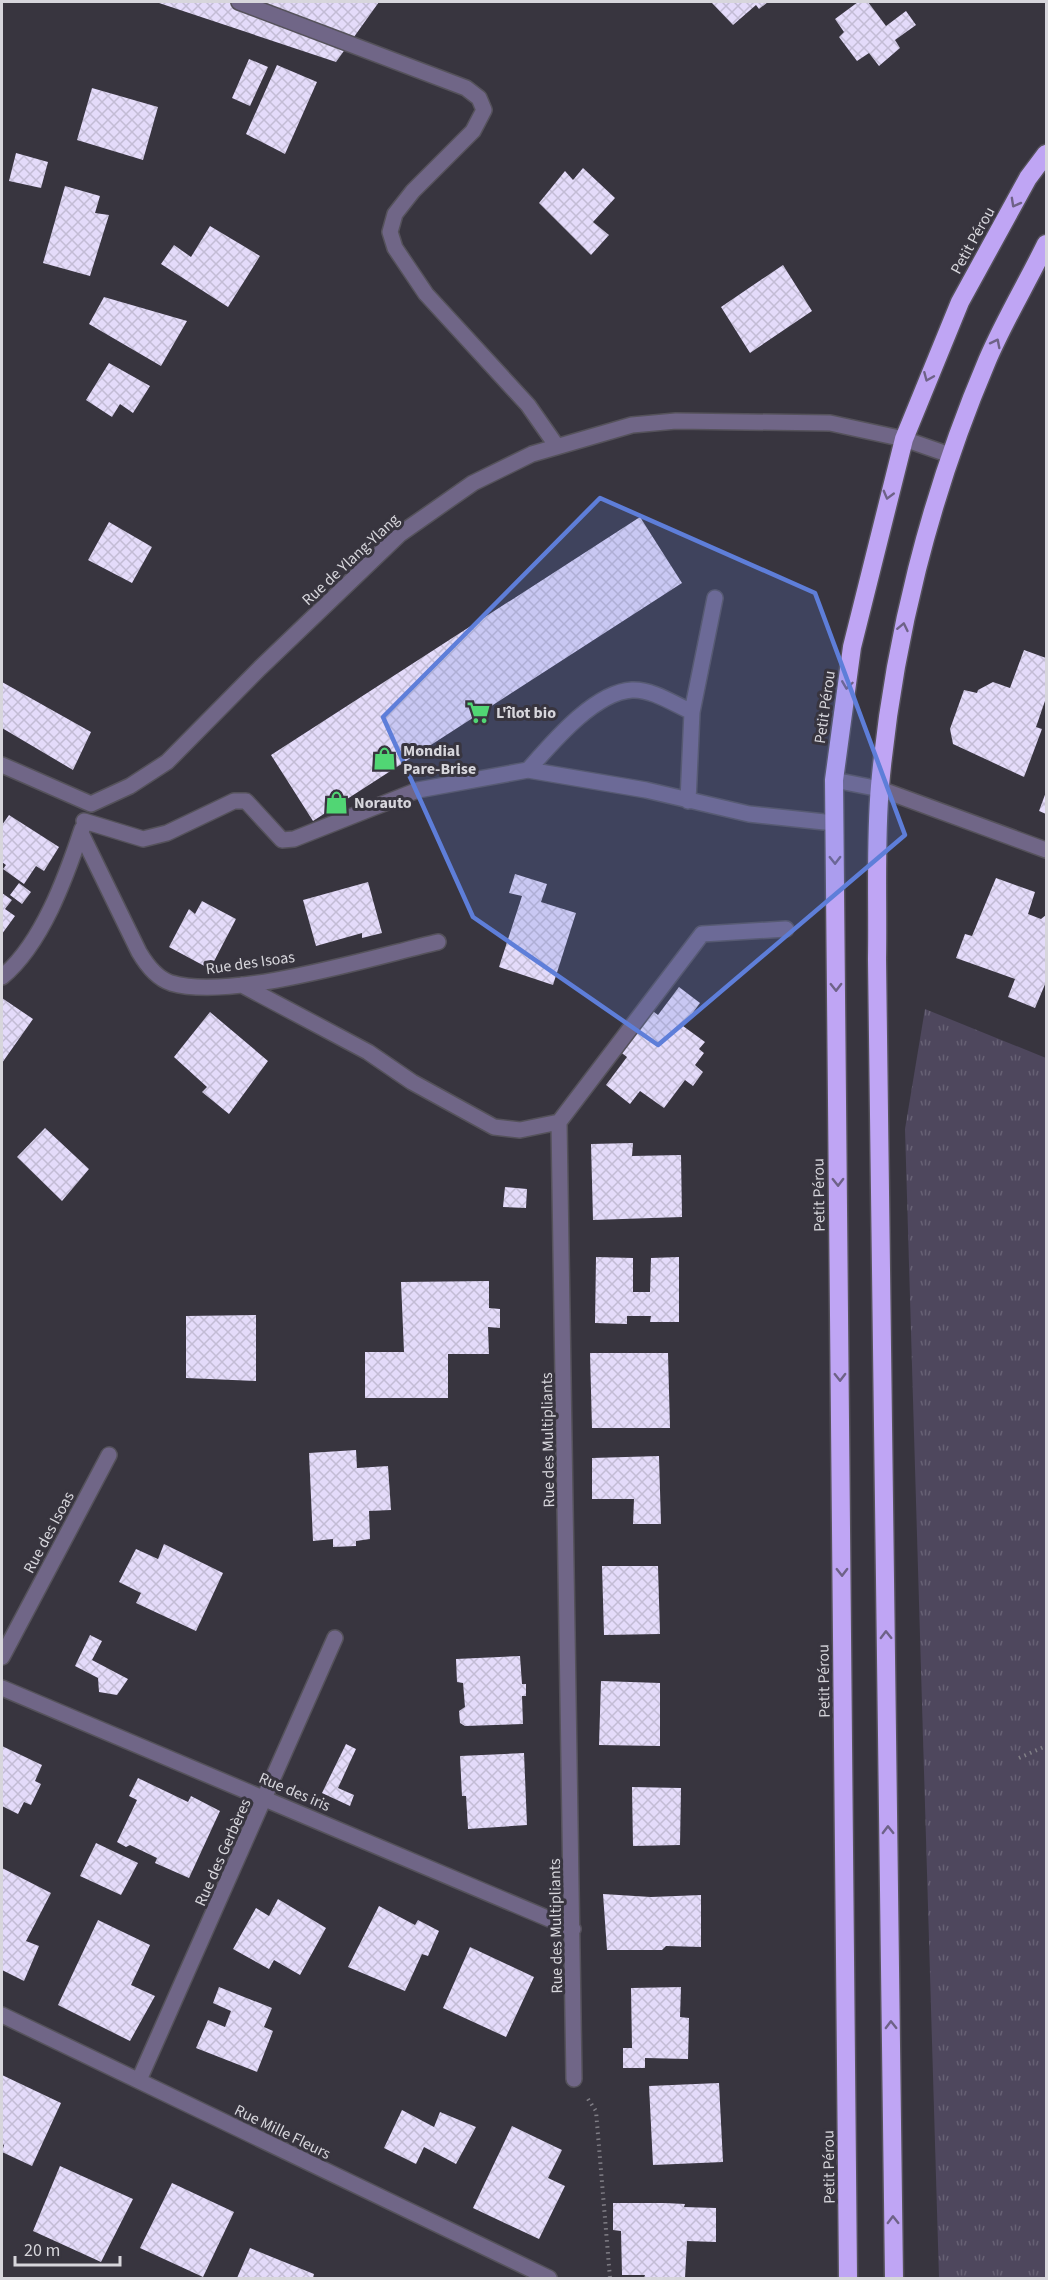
<svg xmlns="http://www.w3.org/2000/svg" width="1048" height="2280" font-family="'Source Sans 3',sans-serif">
<style>
.grass{fill:url(#grass-tufts)}
.building{fill:url(#building-cross-hatch)}
.lines{fill:none;stroke-linecap:round;stroke-linejoin:round}
.minor-casing{stroke:#55525b;stroke-width:18}
.highway-casing{stroke:#55525b;stroke-width:21}
.path{stroke:#807e86;stroke-width:4;stroke-dasharray:1.5 4.5;stroke-linecap:butt}
.minor{stroke:#706687;stroke-width:15}
.highway{stroke:#bfa5f4;stroke-width:18}
.oneway{stroke:#6e6287}
.marked{fill:#5e7ed9;fill-opacity:0.2;stroke:#5e7ed9;stroke-width:4.5;stroke-linejoin:round}
.labels{text-anchor:middle;stroke-width:6;stroke-linejoin:round;paint-order:stroke}
.street-label{font-size:16px;fill:#d7d6dc;stroke:#38353f}
.poi-label{font-size:16px;font-weight:bold;fill:#d7d6dc;stroke:#38353f;text-anchor:start}
</style>
<defs>
<pattern id="grass-tufts" width="24" height="20" patternUnits="userSpaceOnUse" patternTransform="scale(1.5)"><rect width="24" height="20" fill="#4e475d"/><path d="M3 7l-1-3M5 7V3M7 7l1-3M15 17l-1-3M17 17v-4M19 17l1-3" fill="none" stroke="#676174"/></pattern>
<pattern id="building-cross-hatch" width="8" height="8" patternUnits="userSpaceOnUse" patternTransform="scale(1.5)"><rect width="8" height="8" fill="#e4dbfa"/><path d="M0 0l8 8M0 8l8-8" fill="none" stroke="#c3bcd5"/></pattern>
</defs>
<rect width="100%" height="100%" fill="#38353f"/>
<path class="grass" d="M925,1009L1046,1058V2278H939L905,1129Z"/>
<path class="building" d="M156,2H379L336,62Z
M711,2H768L759,9L756,5L733,25Z
M858,2H868L886,26L906,11L916,25L895,40L900,48L879,66L869,53L857,61L839,37L844,32L835,19Z
M249,59L268,67L250,106L232,98Z
M277,65L317,82L285,154L246,134Z
M92,88L158,107L143,160L77,140Z
M16,153L48,162L41,188L9,181Z
M583,168L615,198L593,222L609,235L591,255L539,203L565,171L573,180Z
M65,186L100,196L95,213L109,215L90,276L43,263Z
M210,226L260,256L228,307L161,264L174,245L191,257Z
M783,265L812,311L750,353L721,307Z
M104,297L187,321L161,366L89,324Z
M109,363L150,386L133,413L120,404L112,417L86,400Z
M640,517L682,583L313,821L271,755Z
M109,522L152,547L132,583L88,560Z
M1024,650L1046,658V698L1036,727L1042,729L1024,777L953,744L950,729L964,690L977,693L978,690L993,682L1010,688Z
M2,682L91,732L73,770L2,728Z
M1046,792V814L1039,811Z
M9,815L59,847L44,871L36,866L24,884L3,869L6,865L2,862V825Z
M515,874L547,884L541,902L576,913L553,985L499,967L522,896L509,893Z
M996,878L1035,892L1028,914L1041,919L1046,915V982L1035,1008L1008,997L1015,979L956,958L965,934L972,936Z
M368,882L382,933L362,938V933L316,946L303,900Z
M19,883L31,892L22,904L10,895Z
M2,893L12,900L5,909L15,916L2,934Z
M202,901L236,919L210,969L169,947L189,909L195,914Z
M679,987L700,1003L683,1026L705,1042L699,1049L704,1053L695,1065L703,1072L693,1086L685,1080L664,1108L640,1091L630,1104L606,1085L627,1057L619,1051L650,1009L658,1015Z
M2,998L33,1019L2,1063Z
M210,1012L268,1061L229,1114L202,1092L207,1087L174,1057Z
M45,1128L89,1169L62,1201L17,1157Z
M633,1143L632,1156L681,1155L682,1217L593,1220L591,1144Z
M505,1187L527,1189L526,1208L503,1207Z
M596,1257L633,1258V1292H650L651,1258L679,1257V1322H650L651,1316H627V1324L595,1323Z
M489,1281V1308L500,1309V1328L488,1327L489,1354H448V1398H365V1352H404L401,1282Z
M256,1315V1381L186,1378V1316Z
M590,1353H668L670,1428H592Z
M356,1450L357,1468L388,1466L391,1510L369,1511L370,1539L356,1541V1546L333,1547V1539L313,1541L309,1453Z
M659,1456L661,1524H633L634,1499H592V1458Z
M164,1544L223,1573L196,1631L136,1603L141,1593L119,1582L136,1549L158,1559Z
M602,1566H658L660,1634L604,1635Z
M90,1635L102,1641L92,1660L128,1679L117,1695L99,1692L98,1678L75,1666Z
M520,1656L522,1684H526V1696H522L523,1724L465,1726L460,1723L459,1711L465,1707L463,1683L457,1682L456,1659Z
M601,1681L660,1683V1746L599,1745Z
M346,1744L356,1749L338,1788L354,1795L350,1806L322,1793Z
M2,1746L42,1765L35,1781L41,1784L31,1805L24,1802L18,1814L2,1806Z
M524,1753L527,1825L468,1829L466,1796H462L460,1756Z
M138,1778L188,1802L191,1796L220,1811L189,1878L155,1863L157,1858L130,1845L126,1847L117,1842L137,1800L129,1796Z
M632,1787L681,1788L680,1845L633,1846Z
M96,1843L138,1863L121,1895L80,1876Z
M2,1868L51,1893L26,1941L39,1946L24,1981L2,1970Z
M603,1894L651,1897L701,1895V1947L666,1946L662,1950H607Z
M278,1899L326,1928L300,1975L274,1960L269,1969L233,1949L256,1908L269,1916Z
M379,1906L415,1925L418,1920L439,1931L428,1956L422,1954L405,1991L348,1967Z
M98,1920L150,1945L131,1985L155,1996L130,2041L58,2005Z
M470,1947L534,1977L506,2037L443,2008Z
M219,1987L272,2008L264,2027L273,2031L257,2072L196,2048L208,2020L225,2027L231,2011L213,2003Z
M681,1987L680,2017L689,2018L688,2059L645,2058V2068H623V2048H632L631,1988Z
M2,2075L61,2103L32,2166L2,2152L4,2145L2,2144Z
M719,2083L723,2162L653,2165L649,2086Z
M402,2110L434,2127L440,2112L476,2127L456,2164L424,2147L416,2164L384,2148Z
M512,2126L562,2150L548,2178L565,2186L539,2239L473,2208Z
M60,2166L133,2199L101,2262L33,2231Z
M172,2183L234,2212L203,2277L140,2248Z
M613,2203H665L685,2204L684,2207L716,2208V2242L687,2241L685,2278H644L645,2275H622L621,2231L613,2230Z
M250,2248L314,2274L313,2278H237Z"/>
<g class="lines">
<defs>
<path id="minor" d="M239,2L466,88L479,98L484,110L473,131L413,191L395,214L390,232L395,248L426,294L528,405L556,445
M2,765L91,804L130,786L167,762L260,668L400,534L473,483L532,454L632,425L676,421L830,423L904,439L950,455
M528,770C551,744 594,692 632,690C652,689 674,704 692,712
M834,780L880,789L1046,850
M688,801L692,712L715,598
M84,821L143,839L167,833L234,801H246L282,840L294,839L418,790L528,770L646,790L749,814L834,823
M81,833L139,952C146,964 156,978 171,983C232,1001 373,957 438,942
M2,977C42,944 66,877 82,829
M242,985L368,1052L412,1082L494,1127L520,1130L559,1122
M2,1657L109,1455
M2,1688L573,1929
M2,2015L549,2278
M574,2079L559,1122L702,934L786,929
M139,2080L335,1638"/>
<path id="highway" d="M848,2278L834,780L852,647L904,439L960,302L1028,178L1046,154
M894,2278L877,959C878,902 875,843 880,786C893,641 930,495 987,361C1004,321 1027,283 1046,244"/>
</defs>
<use href="#minor" class="minor-casing"/>
<use href="#highway" class="highway-casing"/>
<path class="path" d="M1019,1758L1046,1746
M588,2099L596,2111L610,2278"/>
<use href="#minor" class="minor"/>
<use href="#highway" class="highway"/>
</g>
<defs><path id="oneway-chevron" d="M-2-3.5L2.5 0L-2 3.5" fill="none" stroke-width="1.6" stroke-linecap="round" stroke-linejoin="round" transform="scale(1.5)"/></defs>
<g class="oneway">
<use href="#oneway-chevron" transform="translate(1015 203) rotate(119)"/>
<use href="#oneway-chevron" transform="translate(996 343) rotate(-63)"/>
<use href="#oneway-chevron" transform="translate(928 377) rotate(113)"/>
<use href="#oneway-chevron" transform="translate(888 495) rotate(105)"/>
<use href="#oneway-chevron" transform="translate(903 627) rotate(-78)"/>
<use href="#oneway-chevron" transform="translate(847 685) rotate(98)"/>
<use href="#oneway-chevron" transform="translate(835 860) rotate(89)"/>
<use href="#oneway-chevron" transform="translate(836 987) rotate(89)"/>
<use href="#oneway-chevron" transform="translate(838 1182) rotate(89)"/>
<use href="#oneway-chevron" transform="translate(840 1377) rotate(89)"/>
<use href="#oneway-chevron" transform="translate(842 1572) rotate(89)"/>
<use href="#oneway-chevron" transform="translate(886 1635) rotate(-91)"/>
<use href="#oneway-chevron" transform="translate(888 1830) rotate(-91)"/>
<use href="#oneway-chevron" transform="translate(891 2025) rotate(-91)"/>
<use href="#oneway-chevron" transform="translate(893 2220) rotate(-91)"/>
</g>
<path class="marked" d="M600,498L815,593L905,835L658,1045L473,917L383,717Z"/>
<defs>
<symbol id="supermarket-bare" viewBox="-9 -9 18 18"><path d="M-6-5.5h2.5l.6 2H6L4.5 2H-2.5L-4.4-4H-6ZM-1.5 3.2a1.3 1.3 0 1 0 .1 0ZM3 3.2a1.3 1.3 0 1 0 .1 0Z" fill="#51d674" stroke="#38353f" stroke-width="2.5" paint-order="stroke"/></symbol>
<symbol id="shop-bare" viewBox="-9 -9 18 18"><path d="M-5-2.5h2.3a2.7 3.5 0 0 1 5.4 0H5L5.5 6h-11ZM-1.5-2.5h3a1.5 2.3 0 0 0-3 0Z" fill="#51d674" stroke="#38353f" stroke-width="2.5" paint-order="stroke"/></symbol>
</defs>
<g fill-rule="evenodd">
<use href="#supermarket-bare" x="462" y="696" width="33" height="33"/>
<use href="#shop-bare" x="368" y="742" width="33" height="33"/>
<use href="#shop-bare" x="320" y="786" width="33" height="33"/>
</g>
<g class="labels">
<g class="street-label">
<text transform="translate(972 240) rotate(-61)" y="6">Petit Pérou</text>
<text transform="translate(350 559) rotate(-43)" y="6">Rue de Ylang-Ylang</text>
<text transform="translate(824 707) rotate(-82)" y="6">Petit Pérou</text>
<text transform="translate(250 962) rotate(-8)" y="6">Rue des Isoas</text>
<text transform="translate(818 1195) rotate(-91)" y="6">Petit Pérou</text>
<text transform="translate(547 1440) rotate(-91)" y="6">Rue des Multipliants</text>
<text transform="translate(48 1532) rotate(-62)" y="6">Rue des Isoas</text>
<text transform="translate(823 1681) rotate(-91)" y="6">Petit Pérou</text>
<text transform="translate(295 1791) rotate(23)" y="6">Rue des iris</text>
<text transform="translate(222 1852) rotate(-66)" y="6">Rue des Gerbères</text>
<text transform="translate(555 1926) rotate(-91)" y="6">Rue des Multipliants</text>
<text transform="translate(283 2131) rotate(26)" y="6">Rue Mille Fleurs</text>
<text transform="translate(828 2167) rotate(-91)" y="6">Petit Pérou</text>
</g>
<g class="poi-label">
<text x="496" y="718">L'îlot bio</text>
<text x="403" y="756">Mondial<tspan x="403" dy="18">Pare-Brise</tspan></text>
<text x="354" y="808">Norauto</text>
</g>
</g>
<rect width="1048" height="2280" fill="none" stroke="#d7d6dc" stroke-width="6"/>
<path d="M15 2256v9h105v-9" fill="none" stroke="#d7d6dc" stroke-width="3"/>
<text x="24" y="2256" font-size="18" fill="#d7d6dc" stroke="#38353f" stroke-width="4.5" paint-order="stroke">20 m</text>
</svg>
